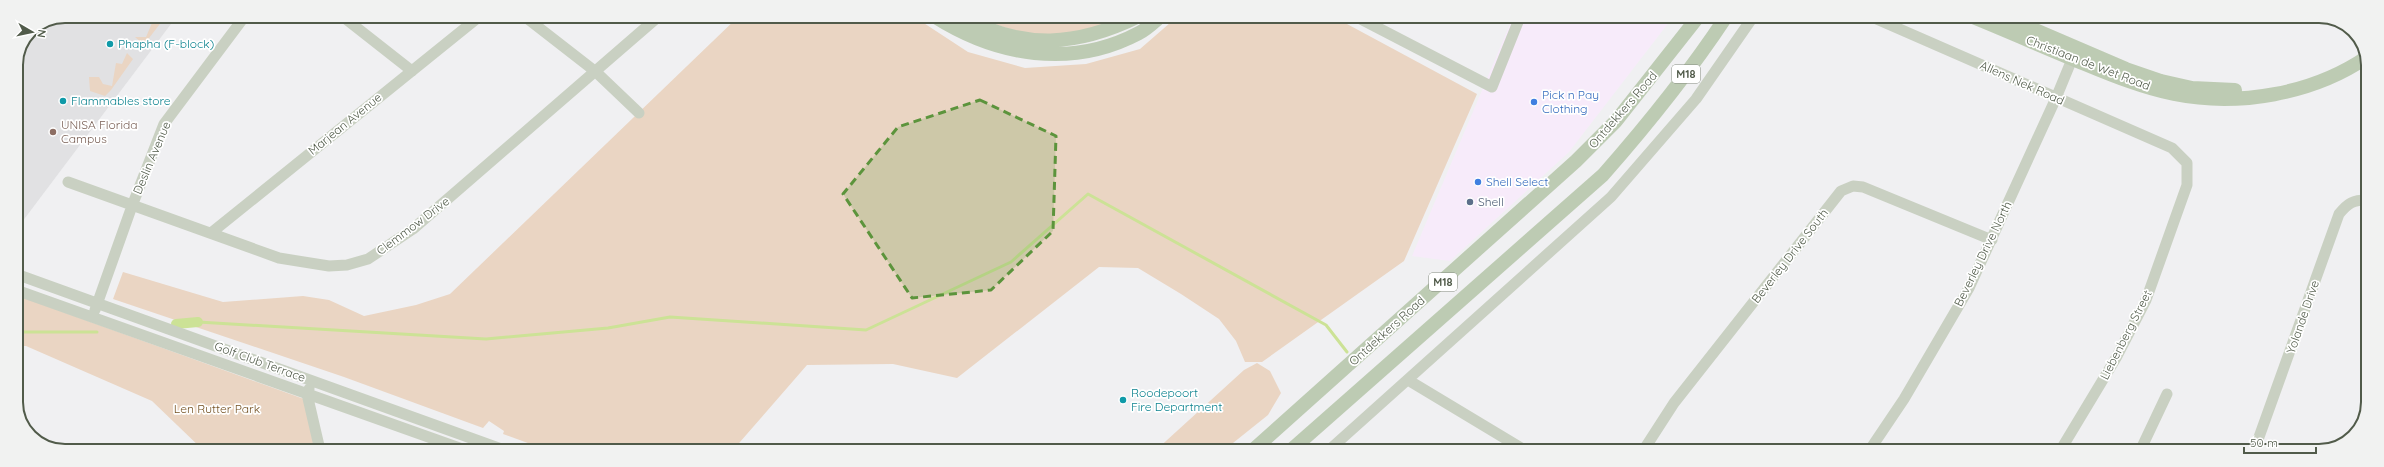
<svg xmlns="http://www.w3.org/2000/svg" width="2384" height="467" font-family="Quicksand,sans-serif">
<style>
.commercial{fill:#f7ebfa}
.education{fill:#e1e1e3}
.green{fill:#ead5c3}
.lines{fill:none;stroke-linecap:round;stroke-linejoin:round}
.stream{stroke:#cce296;stroke-width:3}
.canal{stroke:#cce296;stroke-width:10}
.minor{stroke:#c9d0c2;stroke-width:11}
.major{stroke:#bdcbb3;stroke-width:14}
.marked{fill:#5c943c;fill-opacity:0.2;stroke:#5c943c;stroke-width:3;stroke-dasharray:8 5;stroke-linejoin:round}
.culture-dot{fill:#0f9aa8;stroke:#fff;stroke-width:1.5}
.shop-dot{fill:#3f7fe0;stroke:#fff;stroke-width:1.5}
.education-dot{fill:#8d6e63;stroke:#fff;stroke-width:1.5}
.service-dot{fill:#5c6f8a;stroke:#fff;stroke-width:1.5}
.labels{text-anchor:middle;stroke-width:3.5;stroke-linejoin:round;paint-order:stroke}
.shield{fill:#fff;stroke:#858c80;stroke-width:1}
.shield-label{font-size:11px;font-weight:bold;fill:#515b4a}
.culture-label{font-size:12px;fill:#0d838f;stroke:#fff;text-anchor:start}
.street-label{font-size:12px;fill:#515b4a;stroke:#fff}
.shop-label{font-size:12px;fill:#366cbe;stroke:#fff;text-anchor:start}
.education-label{font-size:12px;fill:#785e54;stroke:#fff;text-anchor:start}
.service-label{font-size:12px;fill:#4e5e75;stroke:#fff;text-anchor:start}
.park-label{font-size:12px;fill:#745122;stroke:#fff}
.rim{fill:none;stroke:#515b4a;stroke-width:2}
</style>
<rect width="100%" height="100%" fill="#f0f0f2"/>
<path class="commercial" d="M1513,17H1673L1569,152L1450,261L1412,256Z"/>
<path class="education" d="M65,16H177L16,230V65L31,30Z"/>
<path class="green" d="M155,16H166L146,42L143,44L135,37H146Z
M739,16H913L968,52L1025,68L1086,64L1140,49L1178,16L1334,17L1477,94L1404,261L1262,362H1245L1236,341L1219,319L1181,294L1138,268L1099,267L957,378L893,364L807,365L733,450H547L503,434L504,431L489,421L483,428L344,377L113,299L123,272L223,302L303,296L329,300L364,316L416,305L450,294Z
M973,16H1122C1113,21 1104,27 1094,30C1051,44 1014,32 973,16Z
M127,53L133,59L111,90L105,96L90,91L89,77H99L103,84L112,86L116,63L122,64Z
M16,295L304,399L317,450H203L152,401L26,346H16Z
M1257,363L1270,371L1281,393L1268,415L1228,447L1222,443L1212,451H1155L1244,370Z"/>
<g class="lines">
<path class="stream" d="M198,322L486,339L608,328L670,317L866,330L1011,262L1088,194L1326,325L1347,352
M16,332H97"/>
<path class="canal" d="M176,324L198,322"/>
<path class="minor" d="M342,16L412,71
M524,16L596,72L639,113
M1357,17L1492,87L1520,17
M1872,17L2172,148L2187,163V185L2146,300L2116,358L2060,451
M68,182L279,258L329,266L347,265L368,259L413,229L659,16
M211,233L480,16
M16,274L504,450
M16,290L465,450
M95,310L132,206L164,124L245,16
M1408,380L1526,451
M309,389L307,394L320,450
M1328,451L1611,197L1696,99L1753,17
M1643,451L1674,403L1841,191L1853,186L1863,187L1992,240
M1869,451L1904,399L1969,288L2056,98L2075,52
M2140,451L2167,394
M2254,451L2339,214C2348,203 2353,200 2367,200"/>
<path class="major" d="M934,16C997,56 1071,69 1139,33C1147,29 1154,22 1161,16
M962,16C1023,51 1078,46 1139,16
M1973,17C2010,32 2048,49 2085,64C2114,76 2144,88 2174,94C2238,107 2313,94 2367,57
M2005,17L2126,69L2161,81L2192,88L2235,90
M1252,451L1576,161L1616,121L1698,17
M1290,451L1603,175C1647,125 1689,73 1726,17"/>
</g>
<path class="marked" d="M980,100L1056,136L1053,231L991,290L912,298L843,194L898,127Z"/>
<g class="culture-dot">
<circle cx="110" cy="44" r="4"/>
<circle cx="63" cy="101" r="4"/>
<circle cx="1123" cy="400" r="4"/>
</g>
<g class="shop-dot">
<circle cx="1534" cy="102" r="4"/>
<circle cx="1478" cy="182" r="4"/>
</g>
<circle class="education-dot" cx="53" cy="132" r="4"/>
<circle class="service-dot" cx="1470" cy="202" r="4"/>
<g class="labels">
<g class="shield">
<rect x="1672" y="65" width="28" height="18" rx="3"/>
<rect x="1429" y="273" width="28" height="18" rx="3"/>
</g>
<g class="shield-label">
<text x="1686" y="78">M18</text>
<text x="1443" y="286">M18</text>
</g>
<g class="culture-label">
<text x="118" y="48">Phapha (F-block)</text>
<text x="71" y="105">Flammables store</text>
<text x="1131" y="397">Roodepoort<tspan x="1131" dy="14">Fire Department</tspan></text>
</g>
<g class="street-label">
<text transform="translate(2088 63) rotate(21)" y="4">Christiaan de Wet Road</text>
<text transform="translate(2022 83) rotate(24)" y="4">Allens Nek Road</text>
<text transform="translate(1623 110) rotate(-49)" y="4">Ontdekkers Road</text>
<text transform="translate(345 124) rotate(-39)" y="4">Marjean Avenue</text>
<text transform="translate(152 158) rotate(-67)" y="4">Deslin Avenue</text>
<text transform="translate(413 226) rotate(-37)" y="4">Clemmow Drive</text>
<text transform="translate(1983 254) rotate(-64)" y="4">Beverley Drive North</text>
<text transform="translate(1790 256) rotate(-52)" y="4">Beverley Drive South</text>
<text transform="translate(2303 317) rotate(-71)" y="4">Yolande Drive</text>
<text transform="translate(1387 331) rotate(-42)" y="4">Ontdekkers Road</text>
<text transform="translate(2126 335) rotate(-63)" y="4">Liebenberg Street</text>
<text transform="translate(260 362) rotate(20)" y="4">Golf Club Terrace</text>
</g>
<g class="shop-label">
<text x="1542" y="99">Pick n Pay<tspan x="1542" dy="14">Clothing</tspan></text>
<text x="1486" y="186">Shell Select</text>
</g>
<g class="education-label">
<text x="61" y="129">UNISA Florida<tspan x="61" dy="14">Campus</tspan></text>
</g>
<g class="service-label">
<text x="1478" y="206">Shell</text>
</g>
<g class="park-label">
<text x="217" y="413">Len Rutter Park</text>
</g>
</g>
<path d="M0 0H2384V467H0ZM65 23H2319A42 42 0 0 1 2361 65V402A42 42 0 0 1 2319 444H65A42 42 0 0 1 23 402V65A42 42 0 0 1 65 23Z" fill="#f1f2f1" fill-rule="evenodd"/>
<path class="rim" d="M65 23H2319A42 42 0 0 1 2361 65V402A42 42 0 0 1 2319 444H65A42 42 0 0 1 23 402V65A42 42 0 0 1 65 23Z"/>
<g transform="translate(32 32) rotate(99)" stroke="#ffffff" stroke-width="3" paint-order="stroke">
<path d="M0-3L7 15L0 10L-7 15Z" fill="#515b4a"/>
<text y="-6" font-size="11" font-weight="bold" text-anchor="middle" fill="#515b4a">N</text>
</g>
<path d="M2244 447v6h72v-6" fill="none" stroke="#515b4a" stroke-width="2"/>
<text x="2250" y="447" font-size="12" fill="#515b4a" stroke="#ffffff" stroke-width="3" paint-order="stroke">50 m</text>
</svg>
